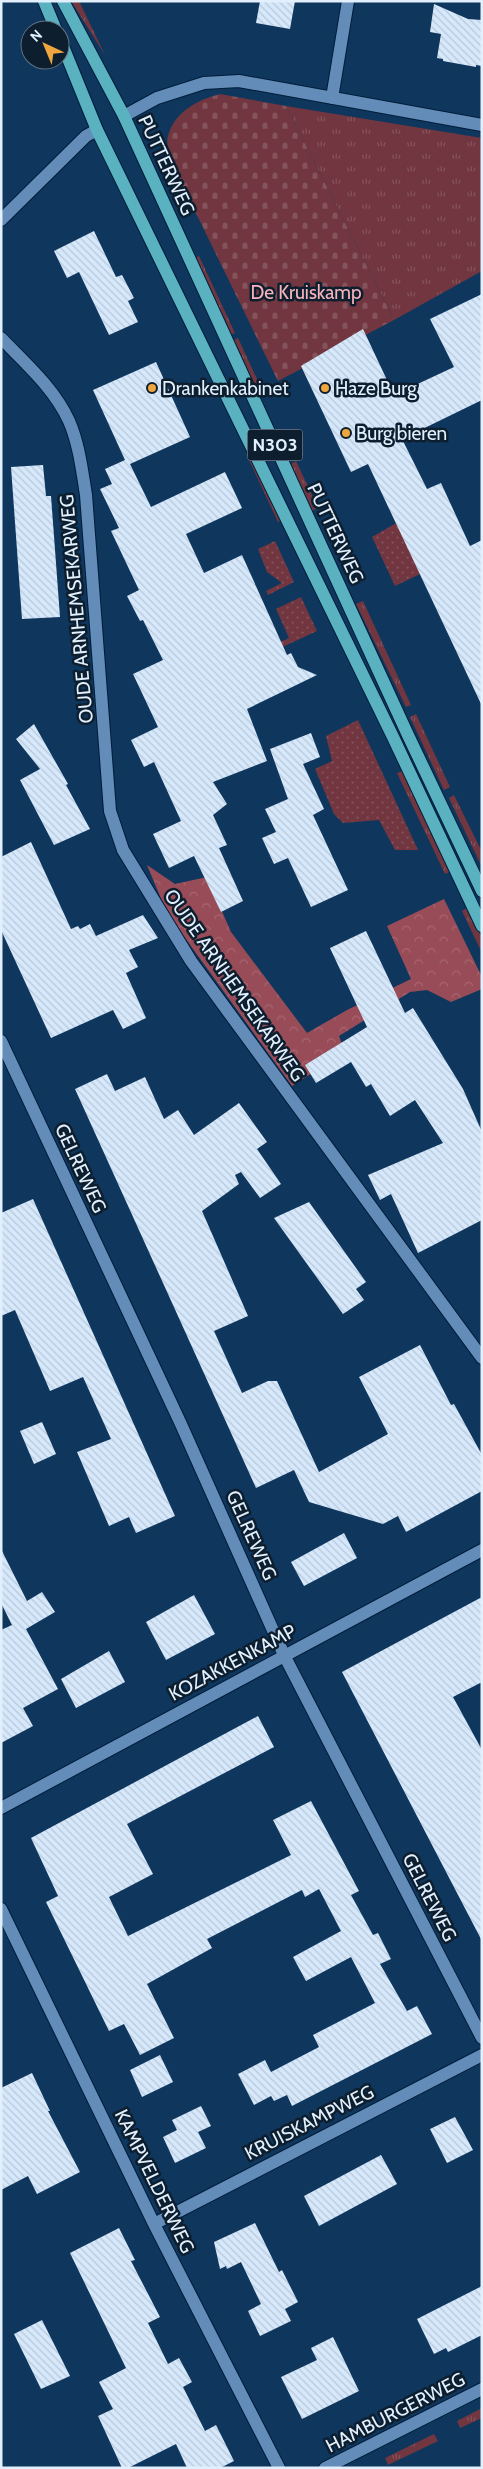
<svg xmlns="http://www.w3.org/2000/svg" width="483" height="2469" font-family="Cabin,sans-serif">
<style>
.grass{fill:url(#grass-tufts)}
.forest{fill:url(#forest-crowns)}
.cemetery{fill:url(#cemetery-stones)}
.garden{fill:url(#garden-dots)}
.building{fill:url(#building-back-hatch)}
.lines{fill:none;stroke-linecap:round;stroke-linejoin:round}
.street-casing{stroke:#011d3a;stroke-width:14}
.secondary-casing{stroke:#011d3a;stroke-width:14}
.primary-casing{stroke:#011d3a;stroke-width:14}
.street{stroke:#638cb9;stroke-width:12}
.secondary{stroke:#638cb9;stroke-width:12}
.primary{stroke:#5ab2c1;stroke-width:12}
.poi-dot{fill:#f0a63f;stroke:#0d1e2f;stroke-width:2}
.labels{text-anchor:middle;stroke-width:5;stroke-linejoin:round;paint-order:stroke}
.shield{fill:#0d1e2f;stroke:#a2b1c0;stroke-width:1}
.shield-label{font-size:18px;font-weight:bold;fill:#e2f0fe}
.street-label{font-size:19px;fill:#e2f0fe;stroke:#0d1e2f}
.park-label{font-size:19px;fill:#f8b4bb;stroke:#0d1e2f}
.poi-label{font-size:19px;fill:#e2f0fe;stroke:#0d1e2f;text-anchor:start}
</style>
<defs>
<pattern id="grass-tufts" width="24" height="20" patternUnits="userSpaceOnUse" patternTransform="scale(1.25)"><rect width="24" height="20" fill="#71363f"/><path d="M3 7l-1-3M5 7V3M7 7l1-3M15 17l-1-3M17 17v-4M19 17l1-3" fill="none" stroke="#85535c"/></pattern>
<pattern id="forest-crowns" width="20" height="18" patternUnits="userSpaceOnUse" patternTransform="scale(1.25)"><rect width="20" height="18" fill="#984c58"/><path d="M2 6a3 3 0 1 1 6 0M12 15a3 3 0 1 1 6 0" fill="none" stroke="#a66671"/></pattern>
<pattern id="cemetery-stones" width="16" height="16" patternUnits="userSpaceOnUse" patternTransform="scale(1.25)"><rect width="16" height="16" fill="#71363f"/><path d="M2 7V4a2 2 0 0 1 4 0v3zM10 15v-3a2 2 0 0 1 4 0v3z" fill="#85535c"/></pattern>
<pattern id="garden-dots" width="8" height="8" patternUnits="userSpaceOnUse" patternTransform="scale(1.25)"><rect width="8" height="8" fill="#71363f"/><path d="M2 2h.1M6 6h.1" fill="none" stroke="#85535c" stroke-width="1.8" stroke-linecap="round"/></pattern>
<pattern id="building-back-hatch" width="6" height="6" patternUnits="userSpaceOnUse" patternTransform="scale(1.25)"><rect width="6" height="6" fill="#d6e8fb"/><path d="M-1 5l2 2M0 0l6 6M5-1l2 2" fill="none" stroke="#b9c8d8"/></pattern>
</defs>
<rect width="100%" height="100%" fill="#0f365d"/>
<path class="grass" d="M71,1H79L105,55Z
M286,106L482,138V271L394,320Z
M199,256L235,333L230,335L194,259Z
M238,338L263,392L257,395L232,341Z
M255,458L284,519L278,522L249,460Z
M296,461L318,508L312,511L291,464Z
M363,601L411,705L406,707L356,604Z
M416,714L450,787L444,790L410,717Z
M403,771L451,871L445,874L397,773Z
M454,795L482,852V867L449,798Z
M467,908L482,938V953L462,911Z
M482,2408V2418L460,2428L457,2421Z
M434,2434L438,2441L388,2465L385,2458Z"/>
<path class="forest" d="M147,865L175,884L207,877L231,932L307,1033L347,1010L411,979L387,926L444,899L482,977V989L451,1002L427,990L410,992L339,1036L345,1052L292,1086L167,913Z"/>
<path class="cemetery" d="M220,94L286,106L394,320L278,381L170,160C169,153 166,142 168,136C175,111 198,100 220,94Z"/>
<path class="garden" d="M398,522L420,574L395,586L372,537Z
M275,541L294,582L268,595L266,591L282,583L267,572L258,549Z
M301,597L317,631L214,679L217,672L289,638L276,609Z
M358,720L418,850H395L379,820L343,823L334,814L315,769L332,761L326,736Z"/>
<path class="building" d="M260,1H295L290,29L256,23Z
M434,4L468,19L482,20V66L476,65V67L443,61V59L437,58L441,34L430,32Z
M94,231L116,277L122,275L134,298L128,301L138,322L109,335L79,272L67,278L54,251Z
M482,294V400L402,439L427,489L441,483L470,546L482,540V706L368,464L351,472L301,366L363,329L394,395L454,367L430,319Z
M156,362L190,437L130,464L151,507L225,472L242,508L186,534L204,573L242,555L287,655L291,653L298,667L317,675L247,709L267,761L213,782L227,804L213,815L227,845L219,848L243,901L221,912L194,856L169,868L153,834L181,821L154,762L144,767L131,740L158,727L133,674L163,660L143,620L140,621L127,596L139,590L111,531L119,528L100,489L112,484L105,469L125,460L93,390Z
M43,465L46,496H51L60,617L22,619L11,467Z
M34,724L68,784L66,785L90,829L54,845L20,780L40,769L16,739Z
M311,733L320,757L303,764L324,809L313,815L348,890L311,907L288,858L274,864L262,838L276,832L265,809L288,799L270,749Z
M31,842L71,929L78,926L80,929L90,924L96,936L143,915L158,938L129,950L138,967L126,973L146,1018L123,1029L113,1010L51,1038L1,930V857Z
M366,931L405,1013L413,1008L463,1089L482,1132V1220L418,1253L391,1194L380,1200L368,1175L443,1143L415,1100L390,1116L371,1084L366,1087L351,1062L316,1083L305,1065L367,1027L330,948Z
M107,1074L115,1091L145,1077L164,1119L178,1110L194,1135L239,1103L267,1142L257,1149L281,1184L260,1198L241,1172L235,1175L239,1184L202,1211L248,1316L214,1331L242,1393L268,1381H277L319,1472L388,1434L359,1377L420,1345L451,1405L454,1404L482,1455V1491L406,1532L398,1516L383,1524L309,1502L294,1470L256,1488L75,1089Z
M33,1199L175,1516L136,1533L129,1517L109,1526L77,1452L111,1439L83,1377L50,1391L15,1310L1,1316V1213Z
M309,1202L366,1282L356,1289L364,1300L343,1314L274,1218Z
M42,1422L56,1454L34,1464L20,1431Z
M344,1533L357,1558L304,1586L291,1562Z
M1,1549L27,1601L42,1592L55,1612L26,1629L58,1689L23,1708L33,1726L1,1743V1630L12,1625L1,1603Z
M194,1595L215,1634L166,1660L146,1622Z
M482,1597V1682L453,1697L482,1750V1941L342,1672Z
M109,1651L125,1682L76,1708L61,1679Z
M258,1716L274,1747L127,1824L153,1874L109,1897L128,1936L291,1855L273,1820L311,1801L359,1891L351,1895L373,1935L378,1933L391,1959L380,1964L407,2011L417,2006L432,2034L292,2106L287,2095L274,2101L271,2096L254,2105L238,2074L265,2060L271,2072L319,2047L313,2035L375,2003L351,1957L306,1981L293,1957L341,1931L319,1889L305,1897L302,1890L207,1939L212,1948L147,1984L174,2038L140,2055L124,2024L109,2031L46,1902L58,1896L31,1838Z
M160,2055L173,2082L142,2097L130,2070Z
M32,2073L50,2111H48L80,2172L37,2194L28,2176L1,2190V2088Z
M201,2106L211,2126L198,2132L206,2148L175,2163L163,2137L177,2130L172,2120Z
M455,2117L473,2150L447,2163L430,2129Z
M381,2155L397,2184L319,2226L304,2196Z
M255,2223L279,2272L282,2270L298,2302L285,2309L291,2321L260,2336L248,2311L261,2304L241,2262L227,2269L226,2266L220,2269L214,2242Z
M119,2228L135,2260L131,2261L160,2317L148,2323L168,2364L179,2358L192,2382L183,2387L205,2431L216,2425L234,2461L220,2468H187L176,2444L128,2468H122L98,2416L113,2409L99,2382L126,2368L70,2253Z
M482,2286V2335L448,2352L446,2348L434,2354L417,2319Z
M42,2320L70,2376L41,2389L14,2334Z
M333,2337L359,2391L302,2419L281,2377L317,2360L311,2348Z"/>
<g class="lines">
<defs>
<path id="street" d="M332,98L348,1
M124,116L157,98L204,83L239,81L482,125
M1,220L86,136L97,130
M1,338C25,363 54,388 69,421C79,444 82,470 86,495L110,811L123,850L191,961L482,1358
M1,1041L180,1422L284,1655L482,2038
M1,1808L482,1550
M1,1909L154,2224L279,2468
M154,2224L482,2055"/>
<path id="secondary" d="M325,2468L482,2389"/>
<path id="primary" d="M44,1L56,30
M63,1L124,116L407,733L482,891
M60,39L97,130L393,737L482,926"/>
</defs>
<use href="#street" class="street-casing"/>
<use href="#secondary" class="secondary-casing"/>
<use href="#primary" class="primary-casing"/>
<use href="#street" class="street"/>
<use href="#secondary" class="secondary"/>
<use href="#primary" class="primary"/>
</g>
<g class="poi-dot">
<circle cx="152" cy="388" r="5"/>
<circle cx="325" cy="388" r="5"/>
<circle cx="346" cy="433" r="5"/>
</g>
<g class="labels">
<rect class="shield" x="247.5" y="429.5" width="55" height="31" rx="4"/>
<g class="shield-label">
<text x="275" y="451">N303</text>
</g>
<g class="street-label">
<text transform="translate(167 165) rotate(65)" y="7">PUTTERWEG</text>
<text transform="translate(336 533) rotate(65)" y="7">PUTTERWEG</text>
<text transform="translate(76 609) rotate(-95)" y="7">OUDE ARNHEMSEKARWEG</text>
<text transform="translate(235 985) rotate(55)" y="7">OUDE ARNHEMSEKARWEG</text>
<text transform="translate(81 1168) rotate(65)" y="7">GELREWEG</text>
<text transform="translate(252 1535) rotate(66)" y="7">GELREWEG</text>
<text transform="translate(232 1662) rotate(-28)" y="7">KOZAKKENKAMP</text>
<text transform="translate(430 1897) rotate(63)" y="7">GELREWEG</text>
<text transform="translate(309 2122) rotate(-27)" y="7">KRUISKAMPWEG</text>
<text transform="translate(155 2181) rotate(64)" y="7">KAMPVELDERWEG</text>
<text transform="translate(395 2412) rotate(-27)" y="7">HAMBURGERWEG</text>
</g>
<g class="park-label">
<text x="306" y="299">De Kruiskamp</text>
</g>
<g class="poi-label">
<text x="162" y="395">Drankenkabinet</text>
<text x="335" y="395">Haze Burg</text>
<text x="356" y="440">Burg bieren</text>
</g>
</g>
<rect width="483" height="2469" fill="none" stroke="#e2f0fe" stroke-width="5"/>
<g transform="translate(45 45) rotate(316)"><circle r="24" fill="#0d1e2f" stroke="#627282"/>
<path d="M0-4L9 19L0 12L-9 19Z" fill="#f0a63f"/>
<text y="-8" font-size="14" font-weight="bold" text-anchor="middle" fill="#e2f0fe">N</text>
</g>
</svg>
